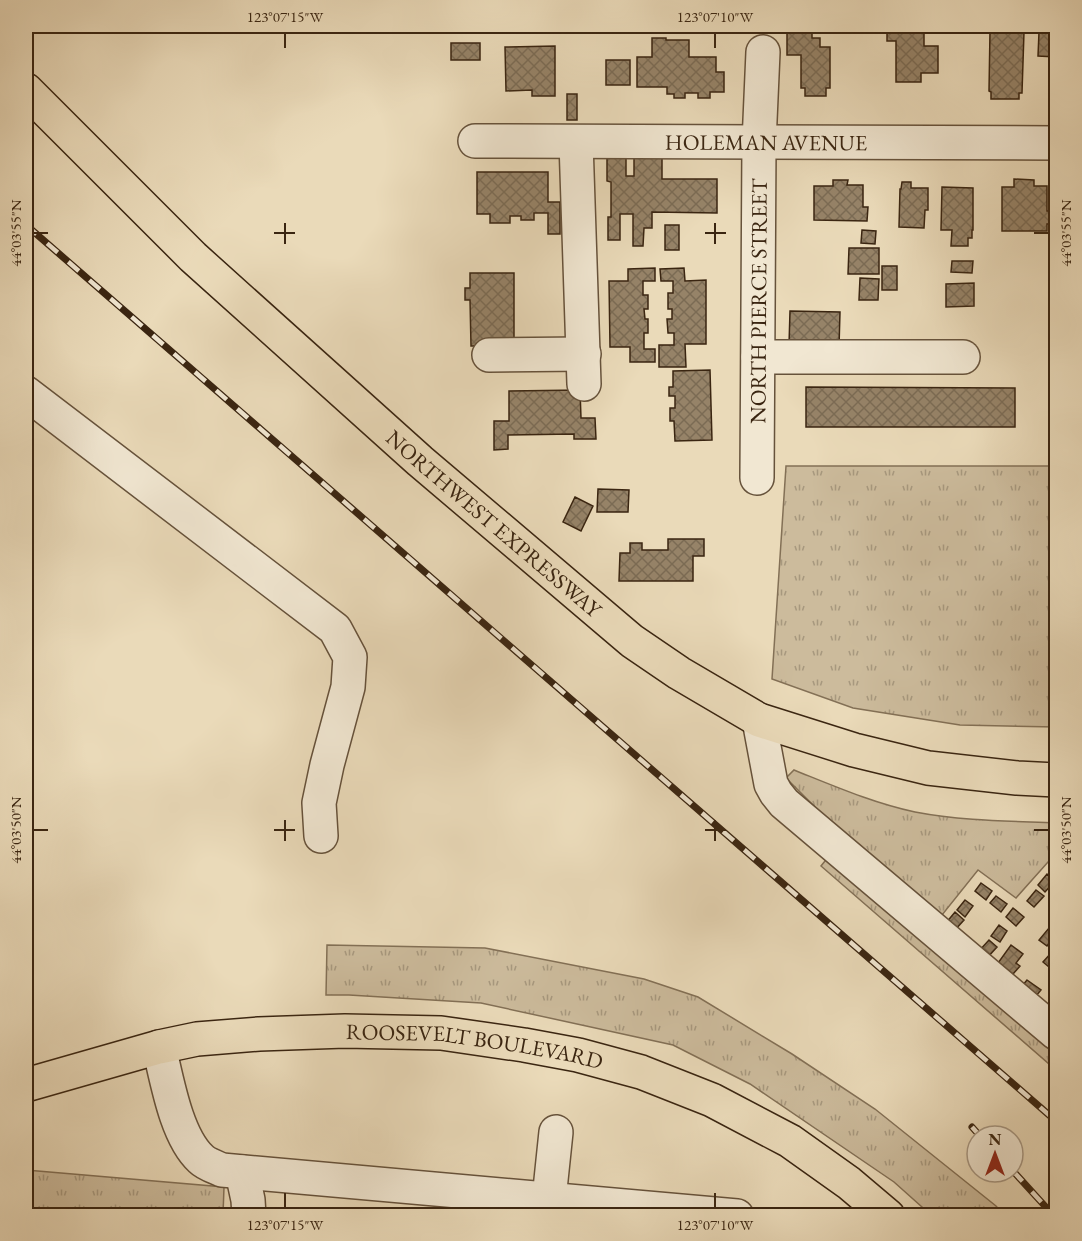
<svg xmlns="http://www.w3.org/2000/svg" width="1082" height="1241" font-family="'EB Garamond',serif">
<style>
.grass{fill:url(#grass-tufts);stroke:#837056;stroke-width:1.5}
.building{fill:url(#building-cross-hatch);stroke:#3a2511;stroke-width:1.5}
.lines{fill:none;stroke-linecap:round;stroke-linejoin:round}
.minor-casing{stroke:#66523b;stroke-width:36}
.major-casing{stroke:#3a2511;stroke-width:36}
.minor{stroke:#f1e7d2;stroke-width:33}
.major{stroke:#eadab9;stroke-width:33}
.rail-casing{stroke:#3a2511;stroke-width:7}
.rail{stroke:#f1e7d2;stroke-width:4.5;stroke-dasharray:14;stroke-linecap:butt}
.ticks{fill:none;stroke:#3a2511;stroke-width:2}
.labels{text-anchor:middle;stroke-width:6;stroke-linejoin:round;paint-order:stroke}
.street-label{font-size:22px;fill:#3a2511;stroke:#f1e7d2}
.neatline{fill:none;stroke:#3a2511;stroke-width:2}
.ticks-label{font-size:15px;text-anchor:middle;fill:#3a2511}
</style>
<defs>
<pattern id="grass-tufts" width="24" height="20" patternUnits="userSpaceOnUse" patternTransform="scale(1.5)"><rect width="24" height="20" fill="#ccbb9c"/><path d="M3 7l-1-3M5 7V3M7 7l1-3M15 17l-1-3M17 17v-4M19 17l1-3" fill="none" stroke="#a7987e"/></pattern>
<pattern id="building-cross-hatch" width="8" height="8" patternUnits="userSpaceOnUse" patternTransform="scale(1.5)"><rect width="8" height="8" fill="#968368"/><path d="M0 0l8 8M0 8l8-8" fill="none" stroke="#7b6b54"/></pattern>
</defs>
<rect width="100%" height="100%" fill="#eadab9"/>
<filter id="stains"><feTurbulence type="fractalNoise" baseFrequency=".00333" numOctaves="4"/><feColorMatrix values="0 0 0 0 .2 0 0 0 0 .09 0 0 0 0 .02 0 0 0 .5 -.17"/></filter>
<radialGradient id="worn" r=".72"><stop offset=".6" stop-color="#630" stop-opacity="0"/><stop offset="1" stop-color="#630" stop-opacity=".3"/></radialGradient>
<path class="grass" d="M786,466H1056V727L960,725L853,708L772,679Z
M794,770C834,786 873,803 915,812C962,821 1009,821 1056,823V869L1048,862L1016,898L978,870L938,920L859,851L786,778Z
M829,856L1056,1047V1070L821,866Z
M327,945L485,948L644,979L698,997L792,1054L875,1109L996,1206L1004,1215H931L894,1182L750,1084L673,1045L481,1003L349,995H326Z
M26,1170L224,1187L223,1215H26Z"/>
<path class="building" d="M787,26H812V38H820V47H830V88H826V96H805V88H801V55H787Z
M887,26H921V33H924V46H938V73H921V82H896V41H887Z
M990,31L1024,32L1022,93H1019V99H991V92L989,91Z
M1039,32H1056V57L1038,56Z
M652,38H666V40H689V57H716V72H724V92H710V98H698V93H685V98H674V94H667V87H637V57H652Z
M451,43H480V60H451Z
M555,46V96H532V90L506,91L505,47Z
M606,60H630V85H606Z
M567,94H577V120H567Z
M634,150H662V179H717V213L652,212V228H644L643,246H633V214H620V240H608V217H611V182L607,181V152H626V176H634Z
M477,172H548V202H560V234H548V213H534V220H521V216H510V223H490V214H477Z
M1014,179L1034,180V186H1047V211H1053V224H1047V231H1002V187H1014Z
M833,180H848L847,185H863V207H868L867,221L814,220V186H833Z
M902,182H911V188H928V210H925L924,228L899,227L900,189H901Z
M942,187L973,188V230H972V238H968V246H951L952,230H941Z
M665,225H679V250H665Z
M862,230L876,231L875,244L861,243Z
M849,248H879V274H848Z
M952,261H973L972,273L951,272Z
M882,266H897V290H882Z
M655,268V281H643V295H648V309H644L645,319H648V333H644V349H655V362H630V347H610L609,281H628V269Z
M684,268L685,281L706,280V344H685L686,367H659V345H674V333H668L667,319H672V309H668V293H673V281H661L660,269Z
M470,273H514V346H471L470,300H465V288H470Z
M860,278L879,279L878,300H859Z
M974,283V306L946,307V284Z
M790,311L840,312L839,347L789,345Z
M710,370L712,440L675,441L674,421H670V408H675V396H669V387H673V371Z
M806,387L1015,388V427H806Z
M580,390L581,418H595L596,439H574V434L508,435V449L494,450V421H509V391Z
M598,489L629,490L628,512H597Z
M575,497L593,506L581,531L563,522Z
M668,539H704V556H693V581H619L620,553H630V543H642V550H668Z
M1047,874L1055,881L1045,892L1038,885Z
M981,883L992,891L986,900L975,891Z
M1036,890L1044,896L1034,907L1027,901Z
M996,896L1007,904L1001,912L990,903Z
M965,900L973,906L965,917L957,910Z
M1013,908L1024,917L1016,926L1006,917Z
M955,912L964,920L955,930L946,923Z
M999,925L1007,931L1000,942L991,936Z
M1049,928L1056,935L1047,946L1039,940Z
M989,940L997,947L987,958L979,951Z
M1011,945L1023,954L1016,963L1020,966L1013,974L998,963Z
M1052,952L1056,955V971L1055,972L1043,962Z
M1027,980L1041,990L1036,996L1022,986Z
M440,1214H484V1216H440Z"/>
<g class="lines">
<defs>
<g id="minor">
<path id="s1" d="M475,141L1056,143"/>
<path d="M576,142L584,384"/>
<path d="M489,355L584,354"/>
<path d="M758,357H963"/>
<path d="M26,393L335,629L350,657L348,687L327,765L319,803L321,836"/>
<path id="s2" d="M757,478L759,143L763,52"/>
<path d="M759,720L771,784L776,793L784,803L1056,1033"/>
<path d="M159,1047C167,1080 176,1136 201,1159C206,1164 215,1167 222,1170L737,1216"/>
<path d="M242,1172L248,1200L249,1216"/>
<path d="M549,1216V1199L556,1132"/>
</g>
<g id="major">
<path id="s3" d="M26,90L193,257L420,461L632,641L679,673L759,720L854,750L928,768L1017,778L1056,780"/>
<path id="s4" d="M26,1085L159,1047L197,1039L259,1034L345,1031L441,1033L524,1045L578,1055L641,1072L712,1100L790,1141L849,1183L888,1216"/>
</g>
</defs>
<use href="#minor" class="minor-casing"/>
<use href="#major" class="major-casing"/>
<use href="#minor" class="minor"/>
<use href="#major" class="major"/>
<defs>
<path id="rail" d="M26,225L1056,1121
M972,1127L980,1136
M1013,1171L1054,1216"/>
</defs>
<use href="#rail" class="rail-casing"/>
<use href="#rail" class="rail"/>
</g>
<path class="ticks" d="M285,33V48M715,33V48M285,223V244M715,223V244M33,233H48M274,233H295M705,233H726M1034,233H1049M285,820V841M715,820V841M33,830H48M274,830H295M705,830H726M1034,830H1049M285,1193V1208M715,1193V1208"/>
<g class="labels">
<g class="street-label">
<text dy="8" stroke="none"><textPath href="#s1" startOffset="291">HOLEMAN AVENUE</textPath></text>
<text dy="8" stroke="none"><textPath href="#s2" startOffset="177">NORTH PIERCE STREET</textPath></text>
<text dy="8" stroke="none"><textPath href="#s3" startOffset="638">NORTHWEST EXPRESSWAY</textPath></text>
<text dy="8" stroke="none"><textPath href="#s4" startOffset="456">ROOSEVELT BOULEVARD</textPath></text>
</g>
</g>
<rect width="1082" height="1241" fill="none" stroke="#eadab9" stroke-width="66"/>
<g transform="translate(995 1154)"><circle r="28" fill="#f1e7d2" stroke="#a89985" stroke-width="1.5"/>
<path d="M0-4.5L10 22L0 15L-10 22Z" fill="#8f2418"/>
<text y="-9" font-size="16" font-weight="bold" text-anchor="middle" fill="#3a2511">N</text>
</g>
<rect x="33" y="33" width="1016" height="1175" class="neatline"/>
<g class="ticks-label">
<text x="285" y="22">123°07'15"W</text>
<text x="715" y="22">123°07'10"W</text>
<text transform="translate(16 233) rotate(-90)" y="5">44°03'55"N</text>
<text transform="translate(1066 233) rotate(-90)" y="5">44°03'55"N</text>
<text transform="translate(16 830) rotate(-90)" y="5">44°03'50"N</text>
<text transform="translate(1066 830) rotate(-90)" y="5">44°03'50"N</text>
<text x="285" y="1230">123°07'15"W</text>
<text x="715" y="1230">123°07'10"W</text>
</g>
<rect width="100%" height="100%" filter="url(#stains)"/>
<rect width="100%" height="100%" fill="url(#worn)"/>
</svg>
